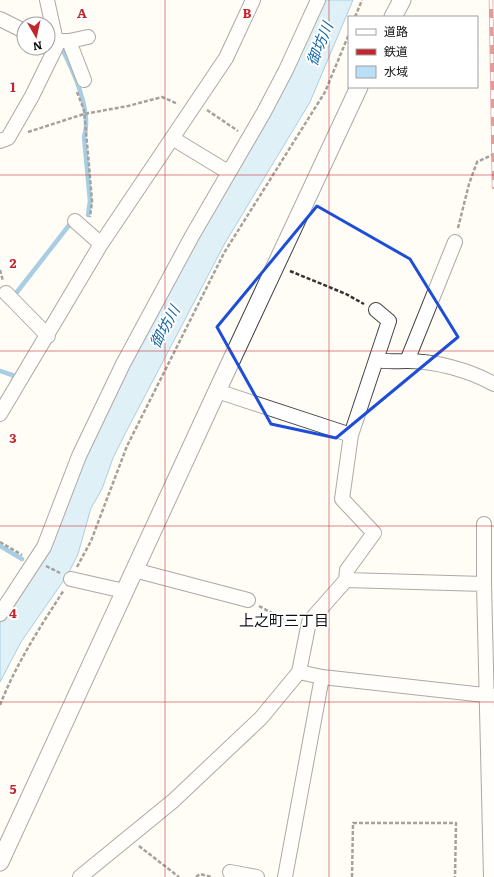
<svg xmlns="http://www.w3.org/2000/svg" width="494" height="877" font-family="Literata,'Noto Sans JP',serif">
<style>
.water{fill:#b9e0f7;stroke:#3f96cf}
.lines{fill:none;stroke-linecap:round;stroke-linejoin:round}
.stream{stroke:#3f96cf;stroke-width:4.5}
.minor-casing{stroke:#444;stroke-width:16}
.tertiary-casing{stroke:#444;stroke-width:19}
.path{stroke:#333;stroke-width:2.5;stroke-dasharray:4 2;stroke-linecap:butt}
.minor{stroke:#fff;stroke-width:14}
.tertiary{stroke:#fff;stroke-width:17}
.rail-casing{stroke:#c4262e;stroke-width:4.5}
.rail{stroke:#fff;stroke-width:3;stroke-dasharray:9;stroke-linecap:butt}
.marked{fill:none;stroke:#1d4ed8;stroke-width:3;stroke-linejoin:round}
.grid{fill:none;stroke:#c4262e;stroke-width:1;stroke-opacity:0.55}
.labels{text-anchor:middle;stroke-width:4;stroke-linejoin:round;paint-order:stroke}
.water-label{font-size:15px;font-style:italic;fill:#1768a6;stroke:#fff}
.neighbourhood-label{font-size:15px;fill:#111;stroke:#fff}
.grid-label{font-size:13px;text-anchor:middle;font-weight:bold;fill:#c4262e;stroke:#fff;stroke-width:4;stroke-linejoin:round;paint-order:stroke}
</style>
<rect width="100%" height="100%" fill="#fffdf5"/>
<path class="water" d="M323,0H353L310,102L225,243L126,432L113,458L102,489L91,508L78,554L68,574L21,642L0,682V623L30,576L96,426Z"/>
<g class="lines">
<path class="stream" d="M60,45C72,68 93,111 84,137L90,201L88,215
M17,292L70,224
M0,371L15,376L13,380
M0,546L22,559"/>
<defs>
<path id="minor" d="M0,19L24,31
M61,41H69L88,37
M69,41L84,80
M172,138L228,172
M0,141L8,138L32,96L56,47V41L47,0
M75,221L101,244
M6,293L48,336
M376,360C387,362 396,361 407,361C435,361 469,370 494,384
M407,361L455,242
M217,391L351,435L342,499L374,533L347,570L346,580L309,622L299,672
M0,414L101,244L226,58L253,0
M351,435L389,321L376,310
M484,524V584
M134,570L248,600
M71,579L124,591
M346,580L484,584L491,877
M0,614L44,547L79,456L123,364L192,236L264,112L286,70L318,0
M230,872L257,877
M80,877L173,801L261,718L299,672L322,677L494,696
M285,877L322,677"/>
<path id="tertiary" d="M393,17L402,0
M0,862L217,391L359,87"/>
</defs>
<use href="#minor" class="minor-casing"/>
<use href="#tertiary" class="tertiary-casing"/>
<path class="path" d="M355,17L362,0
M77,92L84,110L88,154L92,201L90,217
M207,110L238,131
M28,132L84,114L128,106L162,97L178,104
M458,228L469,184L477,162L492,155
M0,270L3,281
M290,271L346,294L364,304
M0,542L22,555
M46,566L60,573
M77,567L91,541L127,446L224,253L325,92L349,34
M259,606L281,618L294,627
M0,705C16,664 40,627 64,590
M139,846L179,877
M196,877L200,874L212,877
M352,877L353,823H456L455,877"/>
<use href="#minor" class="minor"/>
<use href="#tertiary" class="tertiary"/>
<defs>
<path id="rail" d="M491,0L494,187"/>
</defs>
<use href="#rail" class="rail-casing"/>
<use href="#rail" class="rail"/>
</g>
<path d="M0 0H494V877H0ZM317,206L410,259L458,337L336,438L271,424L217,327Z" fill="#fffdf5" fill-opacity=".55" fill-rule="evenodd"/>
<path class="marked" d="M317,206L410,259L458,337L336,438L271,424L217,327Z"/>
<path class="grid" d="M165,0V877M329,0V877M0,175H494M0,351H494M0,526H494M0,702H494"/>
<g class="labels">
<g class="water-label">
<text transform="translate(320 44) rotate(-68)" y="5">御坊川</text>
<text transform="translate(165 327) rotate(-61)" y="5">御坊川</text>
</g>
<g class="neighbourhood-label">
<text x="284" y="626">上之町三丁目</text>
</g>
</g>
<g class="grid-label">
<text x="82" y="18">A</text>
<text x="247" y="18">B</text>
<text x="13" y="92">1</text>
<text x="13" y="268">2</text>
<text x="13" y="443">3</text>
<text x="13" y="618">4</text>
<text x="13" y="794">5</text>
</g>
<rect x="348" y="16" width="130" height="72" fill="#ffffff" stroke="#a0a0a0"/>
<rect x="356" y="29" width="20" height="6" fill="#ffffff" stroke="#a0a0a0"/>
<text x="384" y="36" font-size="12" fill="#111111">道路</text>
<rect x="356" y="49" width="20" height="6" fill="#c4262e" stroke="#a0a0a0"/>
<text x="384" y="56" font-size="12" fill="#111111">鉄道</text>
<rect x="356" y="66" width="20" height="12" fill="#b9e0f7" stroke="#a0a0a0"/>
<text x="384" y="76" font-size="12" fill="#111111">水域</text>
<g transform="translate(36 36) rotate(171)"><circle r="19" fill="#ffffff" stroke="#a0a0a0"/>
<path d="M0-3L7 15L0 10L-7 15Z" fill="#c4262e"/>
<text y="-6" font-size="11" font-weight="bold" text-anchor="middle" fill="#111111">N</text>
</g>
</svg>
